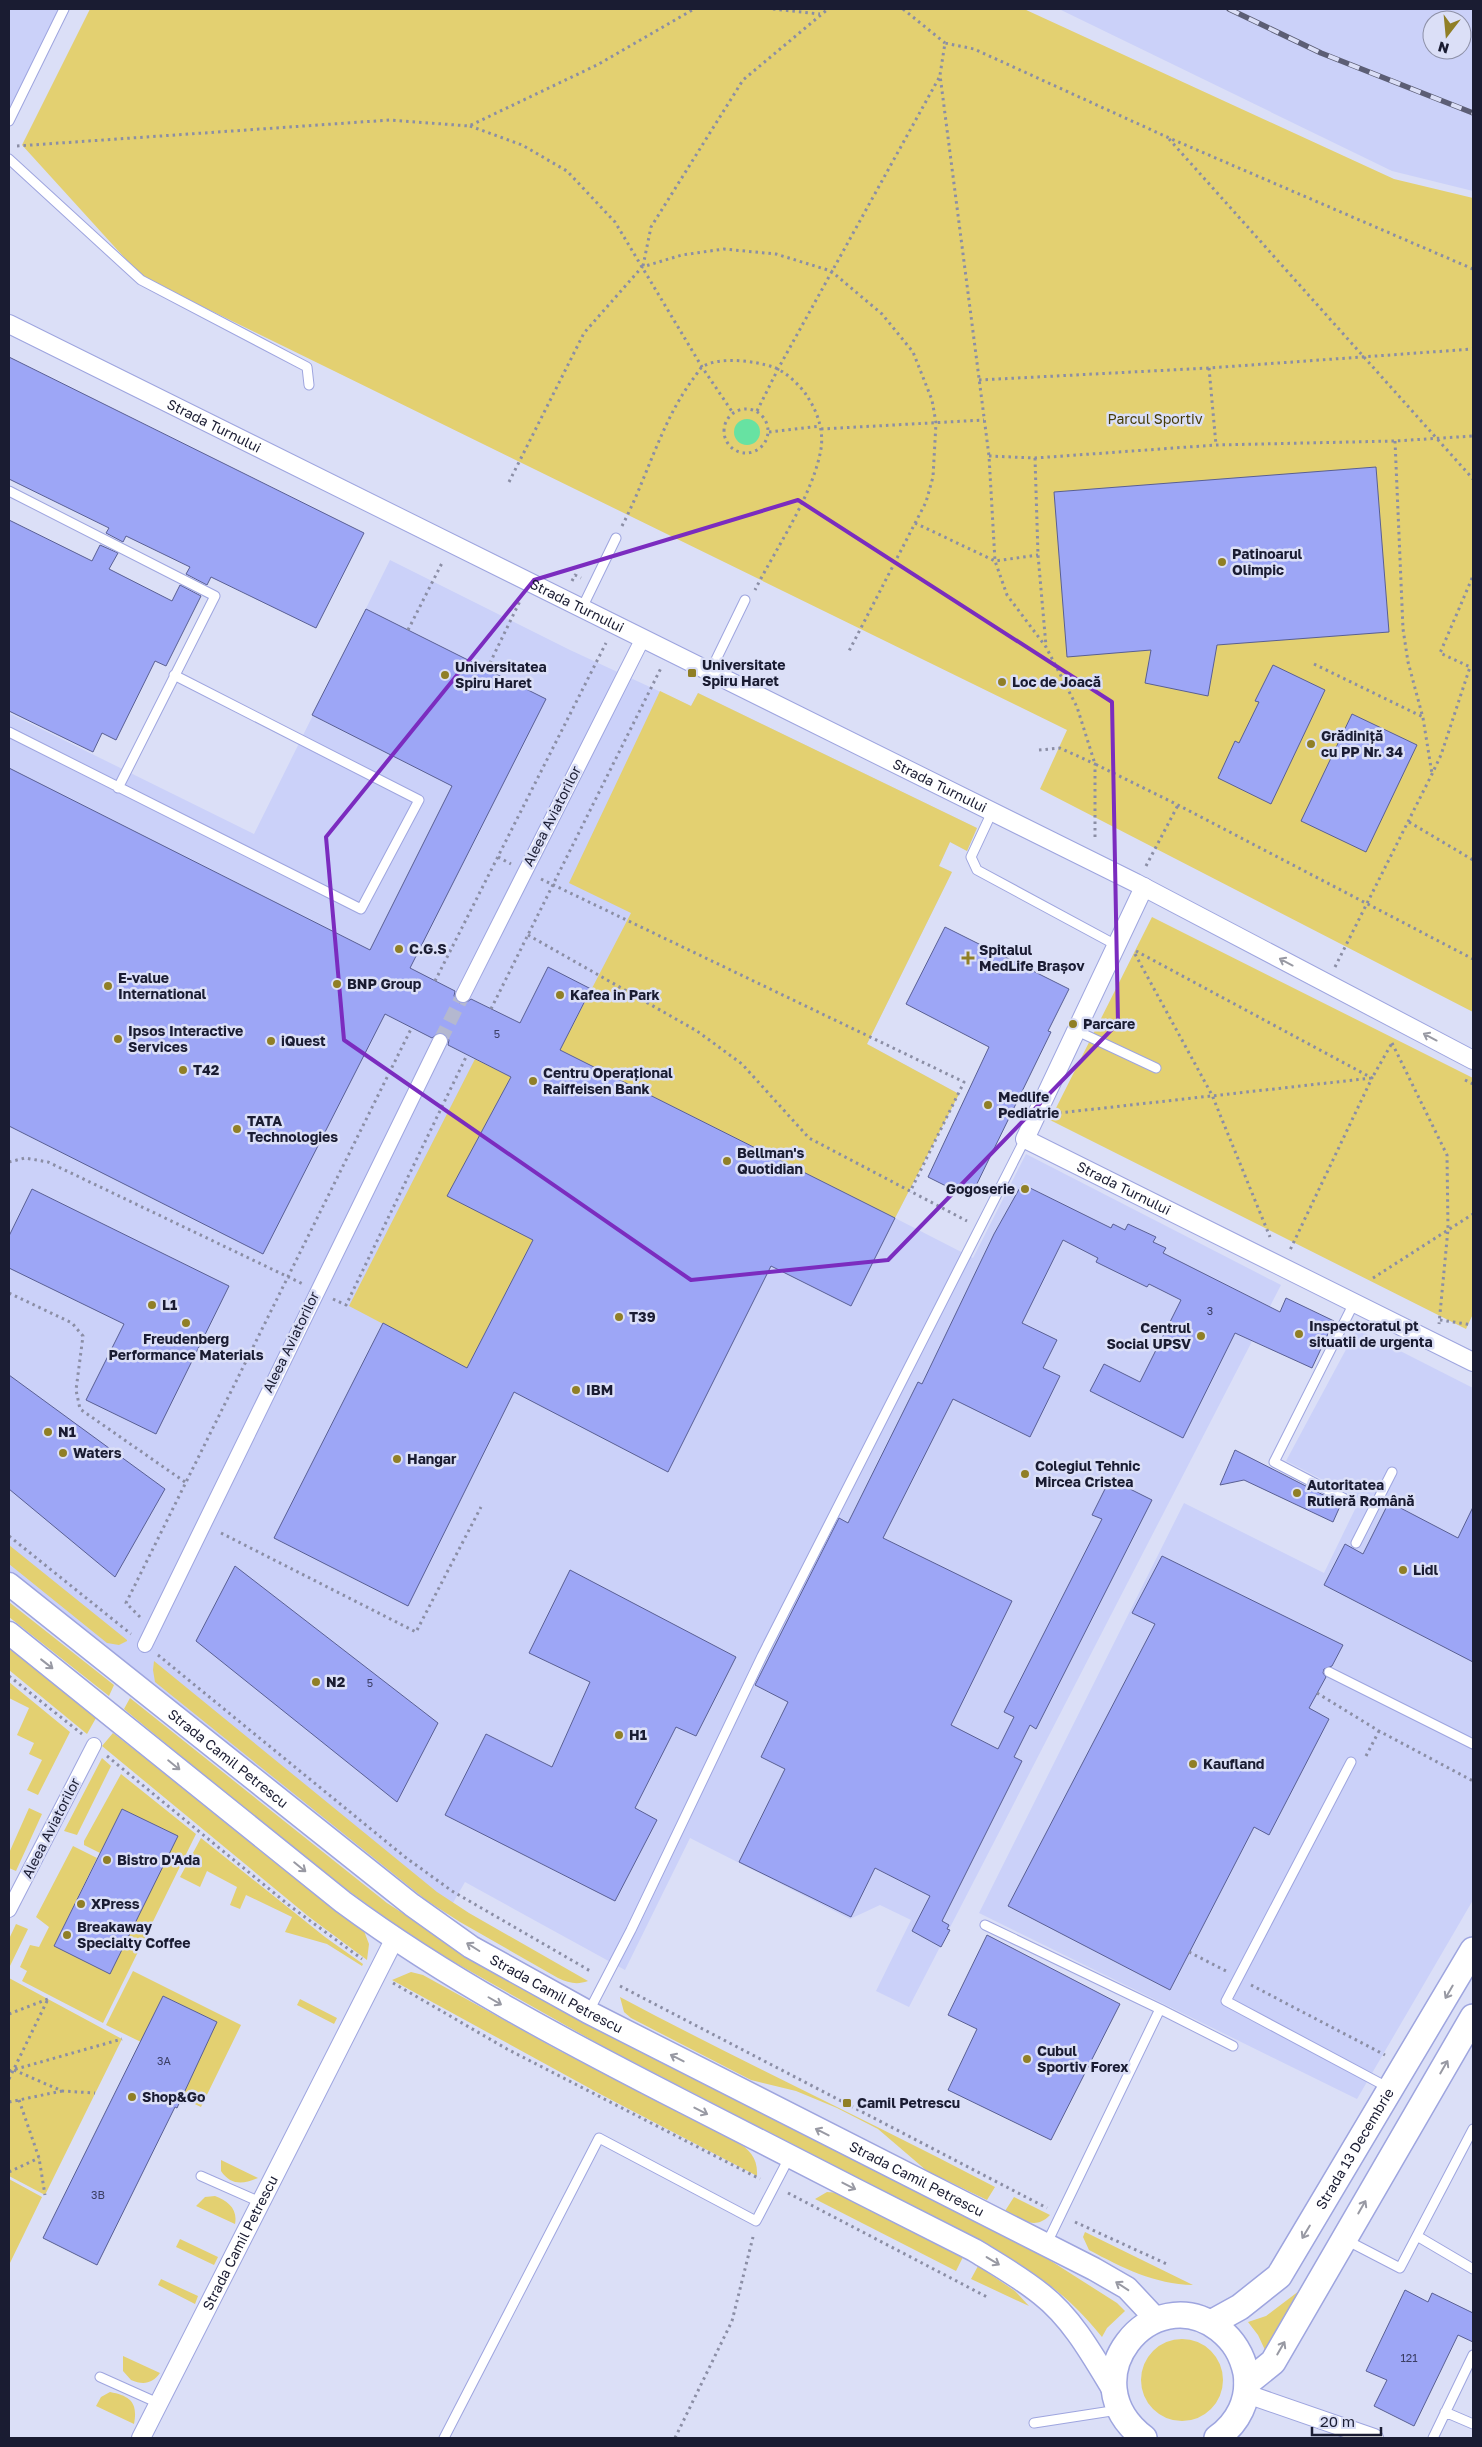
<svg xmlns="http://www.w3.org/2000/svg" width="1482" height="2447" font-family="'Golos Text',sans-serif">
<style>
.built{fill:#cbd1f9;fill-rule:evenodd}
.green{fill:#e3d071}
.water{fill:#67e2a2}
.building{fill:#9da6f6;stroke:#595f93}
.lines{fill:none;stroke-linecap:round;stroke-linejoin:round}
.pedestrian-tunnel{stroke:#b4b8d0;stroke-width:14;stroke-dasharray:14 7;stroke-linecap:butt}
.service-casing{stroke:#9ea5df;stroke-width:11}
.pedestrian-casing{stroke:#9ea5df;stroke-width:16}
.minor-casing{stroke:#9ea5df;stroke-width:20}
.tertiary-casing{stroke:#9ea5df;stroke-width:25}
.secondary-casing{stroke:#9ea5df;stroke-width:28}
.path{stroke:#8b8ea5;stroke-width:3;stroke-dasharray:2.5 4;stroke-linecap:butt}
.service{stroke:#fff;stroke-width:9}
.pedestrian{stroke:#fff;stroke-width:14}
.minor{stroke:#fff;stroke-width:18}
.tertiary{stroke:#fff;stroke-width:22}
.secondary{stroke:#fff;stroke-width:25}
.rail-casing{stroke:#5c5e75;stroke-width:5.5}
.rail{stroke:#dbdff7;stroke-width:4;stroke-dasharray:11;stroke-linecap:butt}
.oneway{stroke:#9899a3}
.marked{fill:none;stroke:#7b2cbf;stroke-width:4;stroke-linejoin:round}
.poi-dot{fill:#907f26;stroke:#dbdff7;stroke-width:2}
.labels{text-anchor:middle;stroke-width:5;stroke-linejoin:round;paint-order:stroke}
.number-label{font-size:11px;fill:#3b3e63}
.park-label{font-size:14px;fill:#463c07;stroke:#dbdff7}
.street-label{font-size:14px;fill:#1a1c32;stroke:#dbdff7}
.poi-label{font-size:14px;font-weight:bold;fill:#1a1c32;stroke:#dbdff7;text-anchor:start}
</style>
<rect width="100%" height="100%" fill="#dbdff7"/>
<path class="built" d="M9,9H68L9,128Z
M1059,9H1473V191L1392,171ZM1432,20H1462V50H1432Z
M390,560L570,650L691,706L698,693L977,828L967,851L950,842L939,866L952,872L867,1044L959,1094L895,1218L973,1258L1026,1154L1281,1285L909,2007L876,1991L911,1920L880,1905L850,1919L690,1838L625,1970L465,1882L435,1934L9,1594V713L254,834Z
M1357,1329L1473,1388V1900L1357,2099L979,1913L1184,1503L1324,1573L1360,1499L1286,1461Z"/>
<path class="green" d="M90,9H1024L1394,179L1473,198V1012L1040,789L1067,730L142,277L22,145Z
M660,691L691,706L698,693L977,828L967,851L950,842L939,866L952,872L867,1044L959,1094L895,1218L560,1050L631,913L569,883Z
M1152,917L1473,1078V1314L1466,1329L1050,1120Z
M475,1059L511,1077L448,1195L533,1240L467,1368L349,1306Z
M9,1545L127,1640V1641L119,1645L107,1643L9,1564Z
M9,1602L114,1685L109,1696L9,1617Z
M9,1647L96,1718L87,1734L9,1670Z
M154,1661L437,1892L469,1913L588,1981C577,1985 569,1983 558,1978L460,1922L426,1900L155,1682L153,1670Z
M9,1682L70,1732L38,1795L27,1790L42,1760L29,1754L34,1743L17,1735L29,1708L9,1698Z
M130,1698L387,1903L475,1960L1040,2254L1117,2303L1125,2311L1107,2328L1102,2337C1068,2295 1042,2278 997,2250L604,2047L415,1940L303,1857L124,1709Z
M113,1733C197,1798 278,1868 364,1931L369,1944L367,1960L308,1916L102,1746Z
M102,1758L111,1766L77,1835L64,1831Z
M121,1774L196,1834L103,2023L22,1981L27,1971L20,1967L30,1945L39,1947L49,1927L36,1917L73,1846L97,1858L54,1946L109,1973L177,1836L122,1809L100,1853L84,1845V1841Z
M29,1808L42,1814L16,1871L9,1868V1853Z
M201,1838L325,1937L363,1964L362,1966L327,1944L285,1932L292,1917L246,1895L240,1909L230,1905L237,1887L207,1871L200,1887L180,1877Z
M16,1924L28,1929L9,1968V1939Z
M133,1971L241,2025L201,2107L180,2097L217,2022L163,1996L141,2042L106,2025Z
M411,1972L423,1975L560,2051L736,2141C750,2150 758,2158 757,2176L602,2095L392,1980Z
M9,1978L122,2039L45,2195L9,2176Z
M620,1997C744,2063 871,2122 995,2187L987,2200L927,2171L878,2129L837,2108L796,2091L751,2080L631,2018L624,2012Z
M300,1999L337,2018L334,2024L297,2005Z
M221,2160L258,2178C244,2184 231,2186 221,2171Z
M9,2179L42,2197L9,2265Z
M827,2192L840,2193L963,2257L956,2271L815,2199Z
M215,2196C228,2201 238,2209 235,2224L196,2206L205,2197Z
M1014,2197L1050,2215C1035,2231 1021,2219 1005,2211Z
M1085,2232L1193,2285C1154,2284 1123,2268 1089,2250L1083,2237Z
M180,2239L218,2257L214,2265L176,2247Z
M978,2266L1015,2291L1029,2306L971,2279Z
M161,2279L198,2296L195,2304L158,2285Z
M1299,2291L1265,2350L1258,2335L1248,2322L1266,2316Z
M1141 2380a41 41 0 1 1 82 0a41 41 0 1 1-82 0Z
M123,2356L160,2373C152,2384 143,2385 131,2380L123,2371Z
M110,2392C131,2396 138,2403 134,2424L96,2406L101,2397Z"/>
<path class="water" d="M734 432a13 13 0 1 1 26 0a13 13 0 1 1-26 0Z"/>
<path class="building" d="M9,357L364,533L316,628L211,577L207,585L186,574L190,567L126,536L123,542L106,533L109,528L9,479Z
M1376,467L1389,632L1217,645L1208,696L1145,683L1151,650L1067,657L1054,492Z
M9,520L92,561L100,545L118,553L109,569L172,601L180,585L201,596L166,666L155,661L116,740L102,733L93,752L9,711Z
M366,609L546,699L410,968L455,991L454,996L459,1003L464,1004L471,999L520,1023L548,967L591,989L560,1050L895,1218L851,1306L771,1266L668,1472L514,1392L408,1606L274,1538L383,1323L467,1368L533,1240L447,1196L511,1077L448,1045L449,1040L444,1033L439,1032L432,1038L385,1014L263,1254L9,1126V768L370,950L452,786L312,715Z
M1273,665L1325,690L1271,804L1218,778L1235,741L1239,743L1259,702L1255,701Z
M1352,714L1417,745L1366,852L1301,821Z
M945,927L1069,989L1048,1031L1051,1032L970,1198L928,1177L989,1047L906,1004Z
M1022,1184L1111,1228L1113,1224L1125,1230L1128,1224L1156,1237L1153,1242L1166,1248L1163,1253L1280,1312L1286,1298L1334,1321L1312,1368L1235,1333L1183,1438L1090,1391L1104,1364L1140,1382L1181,1300L1149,1284L1147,1287L1096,1262L1098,1258L1063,1240L1022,1323L1057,1340L1043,1368L1060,1376L1030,1437L953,1399L883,1538L1012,1601L951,1725L998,1749L1014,1717L1004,1712L1102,1519L1092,1515L1110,1479L1152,1500L1036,1729L1030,1725L1014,1757L1022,1761L942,1921L949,1925L947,1929L950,1930L941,1947L912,1931L930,1896L875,1868L851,1917L739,1862L785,1769L761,1757L788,1702L755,1685L839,1518L848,1523L918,1382L922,1384L994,1234Z
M32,1189L229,1286L156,1434L86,1400L124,1324L9,1268V1236Z
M9,1375L165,1489L115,1577L9,1489Z
M1235,1450L1341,1504L1333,1522L1244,1480L1220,1485Z
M1389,1502L1458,1538L1473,1507V1662L1324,1585L1345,1544L1363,1554Z
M1162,1556L1343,1645L1332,1666L1324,1669L1323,1673L1326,1677L1309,1708L1329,1719L1269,1835L1254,1827L1170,1990L1008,1906L1155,1624L1132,1613Z
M235,1566L438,1723L397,1802L196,1641Z
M570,1570L736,1657L696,1736L676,1727L635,1808L657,1820L615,1901L445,1815L486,1734L552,1767L590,1682L529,1653Z
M122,1809L178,1836L110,1974L54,1946Z
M987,1935L1120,2004L1051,2140L948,2090L977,2029L948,2015Z
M163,1996L217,2022L177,2108L175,2107L97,2265L43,2238Z
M1405,2290L1428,2302L1432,2293L1473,2313V2342L1458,2335L1414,2426L1374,2406L1387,2380L1366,2371Z"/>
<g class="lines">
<path class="pedestrian-tunnel" d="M440,1041L463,995"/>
<defs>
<path id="service" d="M9,121L64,9
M9,159L141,280L307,367L309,385
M9,491L215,596L118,788
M582,608L616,538
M710,672L745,600
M9,732L361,909L419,800L174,675
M992,812L971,857L977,870L1116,945
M1075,1030L1156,1068
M1345,1499L1274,1462L1354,1303
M1356,1543L1392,1472
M1329,1672L1473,1744
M1351,1762L1226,2001L1389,2088
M985,1925L1160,2009
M589,2011L631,1930L762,1656L1025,1139
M201,2176L260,2202
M1417,2236L1473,2269
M1346,2240L1400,2268L1473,2129
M1046,2245L1160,2009L1233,2046
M100,2377L158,2403
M1445,2412L1473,2424
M1034,2423L1118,2410
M444,2438L599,2138L756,2221L790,2156
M1433,2438L1473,2355"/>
<path id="pedestrian" d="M463,995L643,638
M145,1645L440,1041
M9,1910L94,1745"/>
<g id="minor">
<path id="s1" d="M9,324L1136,883L1473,1060"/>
<path id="s2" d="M1144,887L1025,1139L1473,1362"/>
<path d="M1247,2394L1374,2438"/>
<path id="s3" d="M141,2438L394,1940"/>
</g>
<g id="tertiary">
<path id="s4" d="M9,1584L412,1905L471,1947L588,2012L1094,2269L1127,2288L1157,2320"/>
<path d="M9,1633L343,1902C450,1981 567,2042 684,2102C781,2152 877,2201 974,2250C997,2264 1020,2277 1041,2294C1072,2318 1093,2356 1113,2389"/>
</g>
<g id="secondary">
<path id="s5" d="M1211,2323L1240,2307L1279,2276L1473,1950"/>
<path d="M1247,2383L1273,2362L1473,2017"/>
<path d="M1144,2438C1068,2380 1151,2278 1219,2329C1234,2341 1242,2354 1246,2373C1250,2400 1238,2423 1217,2438"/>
</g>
</defs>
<use href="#service" class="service-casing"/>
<use href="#pedestrian" class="pedestrian-casing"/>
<use href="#minor" class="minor-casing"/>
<use href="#tertiary" class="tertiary-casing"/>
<use href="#secondary" class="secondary-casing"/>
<path class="path" d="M773,9L820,14
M903,9L945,43
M470,126L522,145L567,171L615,222L702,367L733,413
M1169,139L1473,479
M17,146L390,120L469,126L597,65L694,9
M643,266L651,227L743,80L828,9
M1473,269L1167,137L974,49L945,43L940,75L989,456L995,561L1007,595L1046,647L1077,707L1095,764L1178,805L1473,959
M1209,368L1216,445
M979,380L1209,368L1473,349
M724 431a22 22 0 1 1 44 0a22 22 0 1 1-44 0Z
M757,411L778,369L940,76
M821,429L984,420
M769,432L820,426
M1395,441L1403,629L1408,662L1423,718L1432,774
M989,456L1035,458L1216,445L1395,441L1473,436
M1035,458L1038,555L1046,646
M509,482L584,333L642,267L682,255L724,249L776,254L831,271L882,314L913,352L932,400L936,423L933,477L926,502L848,653
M915,523L995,561L1038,555
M622,526C647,478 661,422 693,379C696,376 699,369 702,367C719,356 755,361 773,367C785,371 800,385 807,396C817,411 824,430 821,449C813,495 776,548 755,590
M572,581L575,575L581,578
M408,630L442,563
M1314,664L1423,717
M487,669L520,601
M1039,750L1060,748L1095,764V840
M1409,822L1473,860
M498,857L511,864
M1146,866L1178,805
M541,879L964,1082L910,1192
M528,935L697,1031L742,1064L809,1138L967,1221
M1136,951L1372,1078L1290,1250
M1135,954L1212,1095L1270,1237
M1335,967L1432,774L1441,755L1470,667L1440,653L1473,576
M435,981L606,643
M491,1009L661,668
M1392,1043L1447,1155L1448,1229L1439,1324
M1465,1080L1473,1084
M1059,1113L1372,1078L1392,1043
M9,1162L25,1158L48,1162L303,1284
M1373,1278L1473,1214
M9,1293L72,1323L83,1336L76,1390L80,1409L185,1482
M333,1299L346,1305L467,1055
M1440,1320L1473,1325
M221,1533L416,1632L481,1507
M9,1536L131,1634
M140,1617L126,1603L412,1027
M158,1655L405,1857L452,1891L592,1972
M9,1676L82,1734
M1317,1693L1379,1731L1473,1781
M107,1756L290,1906L362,1959
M1366,1756L1379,1731
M1189,1952L1226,1971
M393,1983L507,2049L760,2179
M1251,1985L1385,2055
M620,1986L1047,2208
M9,2014L48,1999
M14,2070L62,2091L95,2093
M9,2071L122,2039
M9,2079L48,1999
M19,2100L39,2158L45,2195
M9,2102L62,2091
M9,2172L39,2158
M788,2193L989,2298
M1075,2222L1169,2265
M675,2438L732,2321L753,2237"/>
<use href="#service" class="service"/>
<use href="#pedestrian" class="pedestrian"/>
<use href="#minor" class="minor"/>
<use href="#tertiary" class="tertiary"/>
<use href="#secondary" class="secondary"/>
<defs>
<path id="rail" d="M1229,9L1321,53L1473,113"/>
</defs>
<use href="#rail" class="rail-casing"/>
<use href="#rail" class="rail"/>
</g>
<defs><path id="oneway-shaft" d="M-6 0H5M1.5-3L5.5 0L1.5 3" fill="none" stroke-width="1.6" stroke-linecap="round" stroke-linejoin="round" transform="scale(1.25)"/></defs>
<g class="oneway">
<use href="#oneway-shaft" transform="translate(1286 962) rotate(-152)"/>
<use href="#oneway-shaft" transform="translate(1430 1037) rotate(-152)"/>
<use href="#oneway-shaft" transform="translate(47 1664) rotate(38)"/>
<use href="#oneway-shaft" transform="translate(174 1765) rotate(39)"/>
<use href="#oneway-shaft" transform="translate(300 1867) rotate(39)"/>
<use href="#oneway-shaft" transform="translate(473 1947) rotate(-148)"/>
<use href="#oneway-shaft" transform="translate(1449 1992) rotate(120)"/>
<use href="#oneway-shaft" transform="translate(495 2001) rotate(30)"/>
<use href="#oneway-shaft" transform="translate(677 2058) rotate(-153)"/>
<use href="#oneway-shaft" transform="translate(1444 2067) rotate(-60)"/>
<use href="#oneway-shaft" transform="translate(701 2111) rotate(27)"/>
<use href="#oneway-shaft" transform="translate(822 2132) rotate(-153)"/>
<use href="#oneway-shaft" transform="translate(849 2186) rotate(27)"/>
<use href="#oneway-shaft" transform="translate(1362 2207) rotate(-60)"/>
<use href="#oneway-shaft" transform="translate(1306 2232) rotate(121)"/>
<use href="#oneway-shaft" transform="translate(993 2261) rotate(31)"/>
<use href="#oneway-shaft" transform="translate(1122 2286) rotate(-147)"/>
<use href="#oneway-shaft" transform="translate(1281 2348) rotate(-60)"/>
</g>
<path class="marked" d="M798,500L1112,702L1118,1023L888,1260L691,1280L344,1040L326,837L534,580Z"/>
<g class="poi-dot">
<circle cx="1222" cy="562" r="5"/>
<rect x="687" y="668" width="10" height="10" rx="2.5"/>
<circle cx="445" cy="675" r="5"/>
<circle cx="1002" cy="682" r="5"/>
<circle cx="1311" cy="744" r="5"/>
<circle cx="399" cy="949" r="5"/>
<path d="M965.5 950.5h5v5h5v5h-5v5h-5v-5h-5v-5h5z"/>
<circle cx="337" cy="984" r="5"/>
<circle cx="108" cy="986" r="5"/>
<circle cx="560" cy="995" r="5"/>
<circle cx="1073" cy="1024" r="5"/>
<circle cx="118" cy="1039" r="5"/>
<circle cx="271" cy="1041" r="5"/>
<circle cx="183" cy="1070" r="5"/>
<circle cx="533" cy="1081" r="5"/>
<circle cx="988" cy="1105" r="5"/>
<circle cx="237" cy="1129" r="5"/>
<circle cx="727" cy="1161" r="5"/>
<circle cx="1025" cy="1189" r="5"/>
<circle cx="152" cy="1305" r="5"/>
<circle cx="619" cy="1317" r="5"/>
<circle cx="186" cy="1323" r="5"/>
<circle cx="1299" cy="1334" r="5"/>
<circle cx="1201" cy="1336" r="5"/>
<circle cx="576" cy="1390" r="5"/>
<circle cx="48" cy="1432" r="5"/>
<circle cx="63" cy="1453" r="5"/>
<circle cx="397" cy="1459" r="5"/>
<circle cx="1025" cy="1474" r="5"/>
<circle cx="1297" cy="1493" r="5"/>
<circle cx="1403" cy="1570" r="5"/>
<circle cx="316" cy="1682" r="5"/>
<circle cx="619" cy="1735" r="5"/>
<circle cx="1193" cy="1764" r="5"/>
<circle cx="107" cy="1860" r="5"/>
<circle cx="81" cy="1904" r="5"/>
<circle cx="67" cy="1935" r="5"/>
<circle cx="1027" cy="2059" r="5"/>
<circle cx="132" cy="2097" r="5"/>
<rect x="842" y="2098" width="10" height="10" rx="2.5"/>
</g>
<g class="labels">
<g class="number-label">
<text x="497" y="1038">5</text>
<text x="1210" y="1315">3</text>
<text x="370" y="1687">5</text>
<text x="164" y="2065">3A</text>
<text x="98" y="2199">3B</text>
<text x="1409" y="2362">121</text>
</g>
<g class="park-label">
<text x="1155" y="424">Parcul Sportiv</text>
</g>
<g class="street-label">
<text dy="5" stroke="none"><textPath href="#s1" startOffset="229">Strada Turnului</textPath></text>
<text dy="5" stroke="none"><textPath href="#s1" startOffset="634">Strada Turnului</textPath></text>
<text dy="5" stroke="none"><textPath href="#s1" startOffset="1039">Strada Turnului</textPath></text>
<text transform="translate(552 816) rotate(-63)" y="5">Aleea Aviatorilor</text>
<text dy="5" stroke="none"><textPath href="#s2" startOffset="389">Strada Turnului</textPath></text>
<text transform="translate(291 1342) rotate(-64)" y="5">Aleea Aviatorilor</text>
<text dy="5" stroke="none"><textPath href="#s4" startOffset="280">Strada Camil Petrescu</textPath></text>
<text transform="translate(51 1828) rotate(-63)" y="5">Aleea Aviatorilor</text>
<text dy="5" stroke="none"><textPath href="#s4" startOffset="685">Strada Camil Petrescu</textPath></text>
<text dy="5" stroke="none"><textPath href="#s5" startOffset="231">Strada 13 Decembrie</textPath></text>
<text dy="5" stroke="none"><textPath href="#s4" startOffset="1090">Strada Camil Petrescu</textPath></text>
<text dy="5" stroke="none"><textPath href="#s3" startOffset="219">Strada Camil Petrescu</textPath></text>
</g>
<g class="poi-label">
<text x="1232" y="559">Patinoarul<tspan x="1232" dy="16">Olimpic</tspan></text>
<text x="702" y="670">Universitate<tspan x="702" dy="16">Spiru Haret</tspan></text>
<text x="455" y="672">Universitatea<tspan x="455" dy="16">Spiru Haret</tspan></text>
<text x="1012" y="687">Loc de Joacă</text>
<text x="1321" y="741">Grădiniță<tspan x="1321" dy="16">cu PP Nr. 34</tspan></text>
<text x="409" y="954">C.G.S</text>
<text x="979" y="955">Spitalul<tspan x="979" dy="16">MedLife Brașov</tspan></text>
<text x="118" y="983">E-value<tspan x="118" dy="16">International</tspan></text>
<text x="347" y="989">BNP Group</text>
<text x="570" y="1000">Kafea in Park</text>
<text x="1083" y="1029">Parcare</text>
<text x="128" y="1036">Ipsos Interactive<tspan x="128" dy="16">Services</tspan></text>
<text x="281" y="1046">iQuest</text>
<text x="193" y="1075">T42</text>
<text x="543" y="1078">Centru Operațional<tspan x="543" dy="16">Raiffeisen Bank</tspan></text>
<text x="998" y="1102">Medlife<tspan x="998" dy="16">Pediatrie</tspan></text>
<text x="247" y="1126">TATA<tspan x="247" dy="16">Technologies</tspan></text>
<text x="737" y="1158">Bellman's<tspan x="737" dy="16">Quotidian</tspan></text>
<text x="1015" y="1194" text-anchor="end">Gogoserie</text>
<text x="162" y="1310">L1</text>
<text x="629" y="1322">T39</text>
<text x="1309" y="1331">Inspectoratul pt<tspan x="1309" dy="16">situatii de urgenta</tspan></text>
<text x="1191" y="1333" text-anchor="end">Centrul<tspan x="1191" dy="16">Social UPSV</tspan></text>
<text x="186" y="1344" text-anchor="middle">Freudenberg<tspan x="186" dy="16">Performance Materials</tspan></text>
<text x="586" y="1395">IBM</text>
<text x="58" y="1437">N1</text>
<text x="73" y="1458">Waters</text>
<text x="407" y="1464">Hangar</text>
<text x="1035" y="1471">Colegiul Tehnic<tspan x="1035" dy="16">Mircea Cristea</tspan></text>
<text x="1307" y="1490">Autoritatea<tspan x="1307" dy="16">Rutieră Română</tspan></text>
<text x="1413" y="1575">Lidl</text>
<text x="326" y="1687">N2</text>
<text x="629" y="1740">H1</text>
<text x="1203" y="1769">Kaufland</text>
<text x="117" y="1865">Bistro D'Ada</text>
<text x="91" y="1909">XPress</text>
<text x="77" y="1932">Breakaway<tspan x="77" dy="16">Specialty Coffee</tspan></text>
<text x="1037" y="2056">Cubul<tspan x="1037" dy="16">Sportiv Forex</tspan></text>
<text x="142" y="2102">Shop&amp;Go</text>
<text x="857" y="2108">Camil Petrescu</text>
</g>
</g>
<rect width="1482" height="2447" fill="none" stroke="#1a1c32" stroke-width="20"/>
<g transform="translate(1447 35) rotate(196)"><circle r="24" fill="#dbdff7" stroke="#8e91a8"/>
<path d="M0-4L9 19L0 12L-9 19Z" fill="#907f26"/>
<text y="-8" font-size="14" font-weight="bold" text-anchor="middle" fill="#1a1c32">N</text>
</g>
<path d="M1312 2427v8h69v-8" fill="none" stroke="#1a1c32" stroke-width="2.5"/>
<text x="1320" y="2427" font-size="15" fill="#1a1c32" stroke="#dbdff7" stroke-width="4" paint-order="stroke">20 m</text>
</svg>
